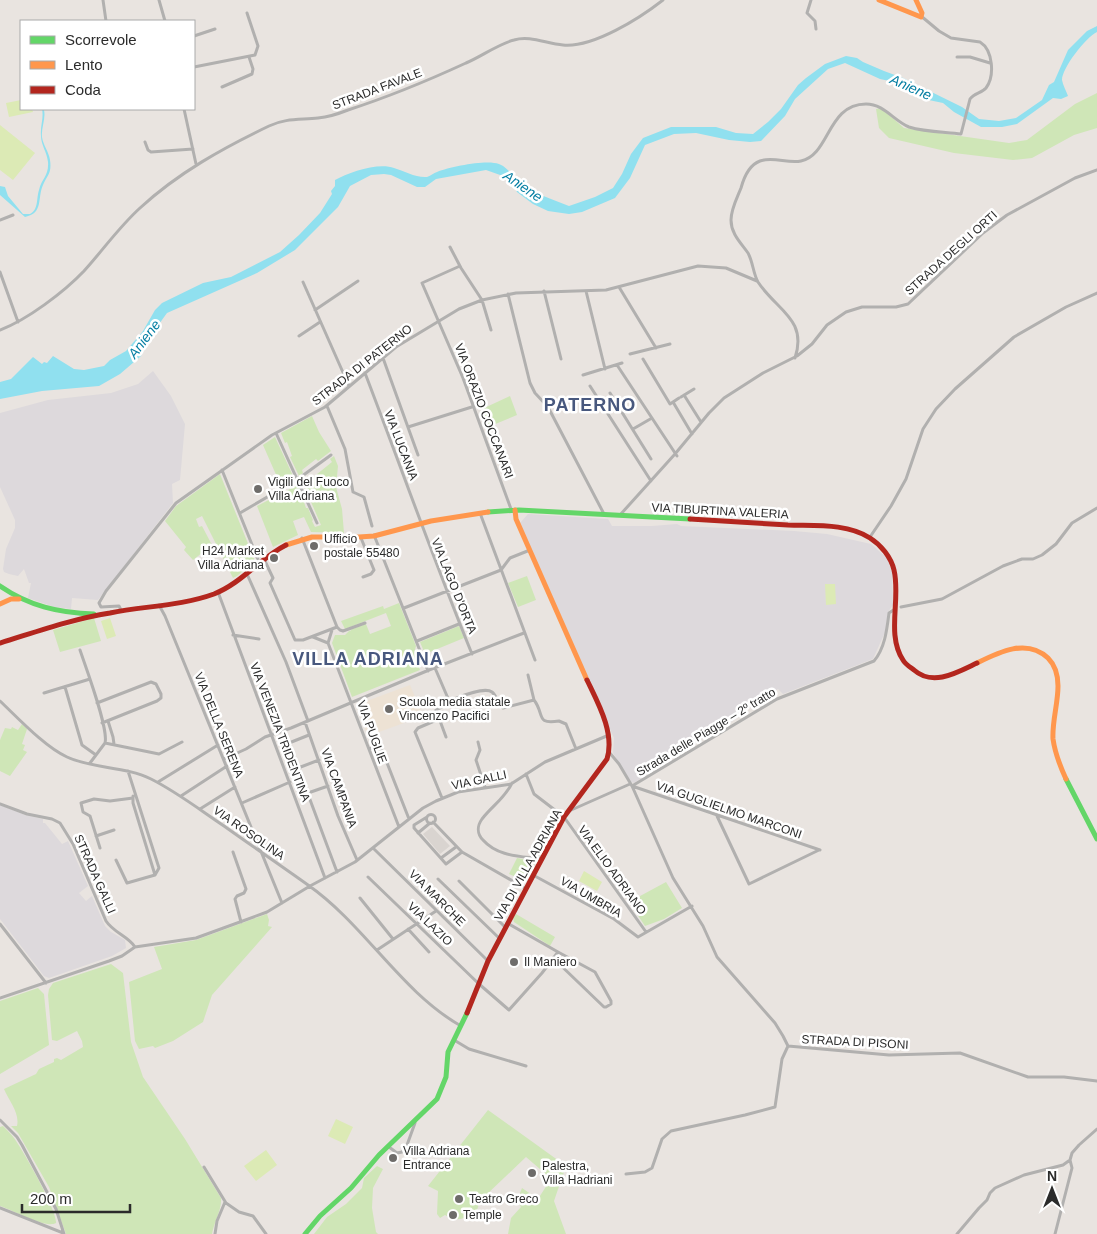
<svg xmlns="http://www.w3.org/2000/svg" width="1097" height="1234" font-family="Arial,sans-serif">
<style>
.industrial{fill:#ddd9dc}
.education{fill:#ede2d4}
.green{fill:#cfe6b7}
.pitch{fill:#dceab5}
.plaza{fill:#d9d4d0}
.water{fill:#90e0ef}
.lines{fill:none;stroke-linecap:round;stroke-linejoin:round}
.street{stroke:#b1b0af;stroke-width:3}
.fast{stroke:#63d668;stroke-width:5}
.slow{stroke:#ff974d;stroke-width:5}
.jam{stroke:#b3261e;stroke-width:5}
.poi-dot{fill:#6e6c6a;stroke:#fff;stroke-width:2}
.labels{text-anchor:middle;stroke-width:5;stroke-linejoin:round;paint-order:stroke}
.street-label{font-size:12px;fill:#2b2b2b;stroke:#fff}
.poi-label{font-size:12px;fill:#2b2b2b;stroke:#fff;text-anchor:start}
.water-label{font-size:14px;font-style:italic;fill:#067fa3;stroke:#fff}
.district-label{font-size:18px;font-weight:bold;letter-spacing:1px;fill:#48587e;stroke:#fff}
</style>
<rect width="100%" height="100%" fill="#e9e4e0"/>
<path class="industrial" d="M153,371L171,396L185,424L180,480L172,484L173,503L98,600L72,598L71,609L54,607L28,598L31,583H29L24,569L18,576L9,574L4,572L3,569L6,549L15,528V520L0,487V413L48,400L111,393L138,384Z
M528,514L608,519L612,526H652L677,524L681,526L794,531L827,534L871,544L887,558L892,572L893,605L888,612L886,630L873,659L783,694L778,689L745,711L746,712L728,724L698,741L634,783L631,782L613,753L614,738L524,534L520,523Z
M0,805L25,815L43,819V823H45L62,844L68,841L88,886L79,893L86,901L92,896L105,926L111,932L125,940L126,948L112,956L49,978L44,976L0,919Z"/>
<path class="education" d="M410,685L422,713L404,719V723L368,736L356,705Z"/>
<path class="green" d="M1097,93V128L1074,135L1032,158L1013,160L954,153L889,138L879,128L876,109L881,108L904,128L1009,143L1027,140L1075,104Z
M510,396L517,415L488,427L482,409Z
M312,416L319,432L331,451L318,461L316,459L302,470L303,473L299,476L290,457L292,456L287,442L285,443L281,433Z
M275,437L294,478L281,486L263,445Z
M334,456L338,466L336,487L342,509L344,533L311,532L304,517L293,521L298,535L273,547L257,506L298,485L306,508H308L313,520L312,521L315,527L321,525L302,481L309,476L311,479L332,462L330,459Z
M220,474L255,561L237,576L233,578L202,516L196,519L199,527L202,526L212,545L193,560L184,550L186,547L165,521L176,506Z
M527,576L536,600L518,607L508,583Z
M399,603L416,646L414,653L420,670L352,697L332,643L335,635H345L349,631H351L350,630L366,624L370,634L391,626L386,613L345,629L341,621L383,606L384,609Z
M94,618L101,641L60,652L53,630Z
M459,626L464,638L425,654L420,642Z
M22,724L27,729L22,744L25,745L23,750L27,752L10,776L0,771V740L5,728L11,729L12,727L18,730Z
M517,858L536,861L525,881L509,874Z
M666,882L682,908L664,919L645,926L629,902Z
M267,914L269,920L268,926L272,927L212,995L203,1022L173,1041L155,1048L153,1046L139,1049L135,1041L129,982L162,969L154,947L196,940Z
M516,914L555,937L550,946L514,922L513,918Z
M111,964L123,973L131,1042L143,1077L185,1139L221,1198C222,1210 214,1222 212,1234H66L49,1187L18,1133L11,1126H17C20,1113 9,1101 4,1089L36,1074L39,1069L54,1062V1059L57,1058L61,1060L83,1047L82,1041L77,1031L57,1041L52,1040L48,995L49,989L53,983Z
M38,988L44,994L49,1045L0,1074V1001Z
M488,1110L566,1166L554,1201L566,1234H508L511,1218L521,1207L517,1201L522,1188L538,1199L547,1185L551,1187H555V1182L526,1157L484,1197L479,1204L476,1213C464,1218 457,1223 445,1215L440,1218L437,1214L438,1191L428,1186Z
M3,1126C7,1130 11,1134 14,1138C23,1150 58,1212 56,1223C45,1229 13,1210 0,1206V1127Z
M377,1166L383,1169L373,1188L372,1208L376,1232L378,1234H314L327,1217L346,1204L362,1188L364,1178Z"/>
<path class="pitch" d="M21,100V109H32L33,112L9,117L6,103Z
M0,125L35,153L13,180L0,170Z
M825,584H835L836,604L826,605Z
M110,618L116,636L107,639L101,621Z
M403,651L408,659L391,669L386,660Z
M584,871L602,882L597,891L579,881Z
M336,1119L353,1127L345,1144L328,1136Z
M266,1150L277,1165L256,1181L244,1166Z"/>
<path class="plaza" d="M432,827L450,846L440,854L423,834Z"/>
<path class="water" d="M1097,26V32C1086,37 1062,68 1062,80C1063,85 1066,91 1068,96L1061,99L1053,98L1017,124L1002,127H981L954,112L943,103L924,99L909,88L894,82L880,79L845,63L828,69L795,99L785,116L761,141L750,142L729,140L696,133L674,134L645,145L630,178L615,198L582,212L569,214L548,211L533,204L517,192L513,184L503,176L486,170L436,179L425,187H417L391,175L384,174L371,175L350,186L338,207L295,250L257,273L167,313L149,338L141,356L120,374L99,386L42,391L0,399V382L11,379L33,357L42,364L44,362L47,363L53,356L74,369L84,370L104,366L110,360L126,351L143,331L155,310L162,303L203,283L231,277L280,252L299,235L320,213L332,194L331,191L335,186V180C349,172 379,162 394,168C404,171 416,178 427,177C430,176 434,173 437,172C450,167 480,161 494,163C507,164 511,176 521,183C534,194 552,199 569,206L595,197L613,188L622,174L631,154L643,138L671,127H716L736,133L753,134L768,122L781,109L798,85L806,78L825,64L846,56L857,58L863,62L884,71L903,78L962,107L979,119L999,121L1016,118L1042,100L1049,85L1054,82L1068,50L1087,31Z
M42,109L44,110C46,119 41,128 42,137C43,145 49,152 50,160C52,174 47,175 43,185C37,198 44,213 25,217L0,195V186L5,187L8,196L23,214H30C39,209 36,199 39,190C42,178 49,176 48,162C47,152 41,145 41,136C40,126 44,118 42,109Z"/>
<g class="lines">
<path class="street" d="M103,0L106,21
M159,0L165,21
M811,0L807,13L815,21L816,29
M194,36L215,29
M957,57H970L990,63
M194,67L255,55L258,46L247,13
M222,87L252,74L253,69L249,57
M184,109L196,164
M145,142L148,150L151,152L193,149
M0,220L13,215
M450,247L461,268L482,300L491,330
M460,266L422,283L463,378L511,509
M0,272L18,322
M303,282L349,386
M619,287L656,348
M544,291L561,359
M586,291L605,369
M508,294L530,383L535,393L548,407L604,514
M315,310L358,281
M0,330C27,320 64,292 84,271C103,250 119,227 140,208C178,173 223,148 269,126C285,118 301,120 318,118C328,117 338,114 348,110C388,97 427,81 466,63C481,57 498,44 514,40C530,35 547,44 563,45C593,48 640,18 663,0
M299,336L320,322
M630,354L670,344
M383,358L418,455
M795,358C808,319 776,310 758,282C753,273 753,262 748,253C741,243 731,234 731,220C731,209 737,198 741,188C744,177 749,165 760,161C773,156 788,164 801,161C830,155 827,104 866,104C884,104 894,121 909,127C925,132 945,132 961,134L970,99C974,93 982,93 986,88C995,76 993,50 980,42L951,38L939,31L921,16
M643,359L670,404L679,398
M617,365L677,456
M365,373C401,467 434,561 472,654
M583,375L622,363
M590,386L651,481
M610,393L651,459
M684,395L701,422
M681,397L694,389
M673,402L692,434
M327,406L345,449L353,492L364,497L372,526
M408,427L475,406
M633,429L652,418
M276,433L317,523
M222,470L259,562
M240,513L298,479L331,455
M480,513L535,660
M620,515L675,454L709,413L724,398L763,373L797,356L812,344L827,325L846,312L862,307H896L908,304L983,233L1007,215L1075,178L1097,170
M374,535L428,671
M870,537L891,506L906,479L923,429L936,409L955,389L1014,337L1066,307L1097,293
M302,538L337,627
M361,538L374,570L371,574L363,577
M264,559L273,578L270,583L295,640H303L337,627
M247,574L286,662L308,721
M218,592L325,878
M159,605L165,616L282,903
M901,607L942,599L1003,566L1022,559H1033L1042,555L1056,544L1072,523L1097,508
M404,608L501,570L510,558L530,550
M121,610L119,606L101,607L99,603L106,591L176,503L272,435L325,407L396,347L459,309L482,300L516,293L606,290L698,266L726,268L757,281
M337,627L340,630L343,631L365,623
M233,635L259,639
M313,637L328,643
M417,641L459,624
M328,643L399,827
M328,643L332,630
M80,650C86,668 109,729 105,743
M435,668L450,703L436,710L446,737
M528,675L534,700
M65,687L82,745L96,755
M44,693L90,679
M0,701C18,718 45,747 67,757C93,769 125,766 151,779C177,792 200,810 224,826C252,846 280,865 308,885C365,925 401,992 461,1026
M449,701C457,698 484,686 492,692C497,696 498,704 503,708L534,700C545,714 535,725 559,721L566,724L576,749
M97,703L151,682L156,684L161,694V698L157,701L102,723
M439,719L418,728L415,732L442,798
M108,721L113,737L114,744
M305,722L338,816L357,860
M284,730L337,872
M478,742L480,750L476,760L485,787
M289,743L309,735
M369,749L380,745L409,819
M609,752L619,764L632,786L673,878L703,926L717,957L775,1023L783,1036L788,1046
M224,759L246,749L265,737L291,728L429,670L524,633
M90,763L105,743L159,754L182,742
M298,768L319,760
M526,774L534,794L564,817L646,932
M158,782L218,745
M512,783C505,798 492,806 482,819C477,826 477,834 483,840C498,857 521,856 541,859
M632,786L777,699L874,661C885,648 887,629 889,613L895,609
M632,786L820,850
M308,793L328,786
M133,796V803L155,875
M181,796L227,766
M242,803L290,782
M0,804L27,814L52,819L60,823L73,844L106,921C114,933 128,936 135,947L196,938L267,912L310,886L355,862L423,808L436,801L458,792L511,784L545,762L609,735
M200,809L235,787
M569,811L630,784
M426.5 819a4.5 4.5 0 1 1 9 0a4.5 4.5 0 1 1-9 0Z
M717,816L749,884L819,850
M427,817L414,825V828L446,864L462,852
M433,822L462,852L525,888
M418,833L430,823
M96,836L114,830
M100,848L90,816L83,812L81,803L94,799L110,801L133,798
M373,848L488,961
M233,852L246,889L244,893L237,896L235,899L241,922
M441,858L456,847
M116,860L127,883L155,875L159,868L128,771
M533,875L614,919L638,937L692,906
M368,877L479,984L509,1010L542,973L558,952L507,923
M438,879L499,938
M459,881L505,927
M360,898L393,939
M0,924L46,983
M408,929L429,952
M377,950L436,911
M553,958L604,1007H606L611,1004V1001L595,972L558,952
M0,998L109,961L122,956L135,947
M454,1040L469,1049L526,1066
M788,1046L889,1055L960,1053L1028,1077H1064L1097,1081
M0,1120L17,1137L22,1145L56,1209L64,1234
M389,1147L397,1153L402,1152L407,1145L415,1123
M204,1167L226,1203L239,1212L253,1216L266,1234
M626,1174L645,1172L652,1168L662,1139L671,1131L745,1115L775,1107L782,1059L788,1046
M0,1208L63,1233
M215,1234L217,1221L225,1202
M957,1234L979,1208L987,1200L990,1193L995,1188L1024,1175L1063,1165L1070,1160L1072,1153L1079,1145L1097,1129
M1055,1234L1072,1168L1070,1160"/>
<path class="fast" d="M488,512L519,510L690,519
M0,586C29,606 59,613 94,614
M1066,779L1097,839
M305,1234L320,1216L351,1188L379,1155L437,1099L446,1077L448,1052L467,1013"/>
<path class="slow" d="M879,0L921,17L922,13L916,0
M515,510L516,519L587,680
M286,545L312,537H359L374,536L431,521L488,512
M0,604L11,599H19
M977,663C999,652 1027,638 1048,658C1055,665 1058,675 1058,686C1058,704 1052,721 1053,739C1055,753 1060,766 1066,779"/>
<path class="jam" d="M690,519C723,521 755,523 788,525C814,526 847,523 870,538C881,545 891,557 894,570C901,599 886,634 903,660C905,664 910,667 914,670C933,687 958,672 977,663
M0,643C36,632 72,619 110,613C144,606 181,606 214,594C242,583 260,558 286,545
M467,1013L488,961L564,817L607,759C615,733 598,703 587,680"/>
</g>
<g class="poi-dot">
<circle cx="258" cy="489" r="5"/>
<circle cx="314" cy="546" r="5"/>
<circle cx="274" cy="558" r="5"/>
<circle cx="389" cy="709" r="5"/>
<circle cx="514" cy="962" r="5"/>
<circle cx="393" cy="1158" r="5"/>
<circle cx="532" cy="1173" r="5"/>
<circle cx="459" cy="1199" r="5"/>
<circle cx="453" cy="1215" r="5"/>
</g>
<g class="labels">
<g class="street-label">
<text transform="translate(377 89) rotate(-21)" y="4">STRADA FAVALE</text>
<text transform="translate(951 253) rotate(-42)" y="4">STRADA DEGLI ORTI</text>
<text transform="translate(362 365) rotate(-38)" y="4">STRADA DI PATERNO</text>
<text transform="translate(484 411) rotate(69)" y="4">VIA ORAZIO COCCANARI</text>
<text transform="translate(401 445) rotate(69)" y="4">VIA LUCANIA</text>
<text transform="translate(720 511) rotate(3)" y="4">VIA TIBURTINA VALERIA</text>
<text transform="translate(454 586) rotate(68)" y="4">VIA LAGO D'ORTA</text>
<text transform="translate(219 725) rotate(68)" y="4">VIA DELLA SERENA</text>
<text transform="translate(280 732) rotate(69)" y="4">VIA VENEZIA TRIDENTINA</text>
<text transform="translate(372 732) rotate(70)" y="4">VIA PUGLIE</text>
<text transform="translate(706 732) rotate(-31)" y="4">Strada delle Piagge – 2º tratto</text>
<text transform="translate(479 780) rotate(-12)" y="4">VIA GALLI</text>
<text transform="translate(339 788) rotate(70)" y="4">VIA CAMPANIA</text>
<text transform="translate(729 810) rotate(19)" y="4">VIA GUGLIELMO MARCONI</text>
<text transform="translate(249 833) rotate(35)" y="4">VIA ROSOLINA</text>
<text transform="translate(528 865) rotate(-61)" y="4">VIA DI VILLA ADRIANA</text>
<text transform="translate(612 870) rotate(54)" y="4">VIA ELIO ADRIANO</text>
<text transform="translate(95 874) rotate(66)" y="4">STRADA GALLI</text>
<text transform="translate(591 897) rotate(30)" y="4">VIA UMBRIA</text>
<text transform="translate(437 898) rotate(45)" y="4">VIA MARCHE</text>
<text transform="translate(430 924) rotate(44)" y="4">VIA LAZIO</text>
<text transform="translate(855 1042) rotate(3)" y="4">STRADA DI PISONI</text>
</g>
<g class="poi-label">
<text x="268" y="486">Vigili del Fuoco<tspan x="268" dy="14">Villa Adriana</tspan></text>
<text x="324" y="543">Ufficio<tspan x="324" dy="14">postale 55480</tspan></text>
<text x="264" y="555" text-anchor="end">H24 Market<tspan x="264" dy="14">Villa Adriana</tspan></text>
<text x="399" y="706">Scuola media statale<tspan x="399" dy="14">Vincenzo Pacifici</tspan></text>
<text x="524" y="966">Il Maniero</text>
<text x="403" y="1155">Villa Adriana<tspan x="403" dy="14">Entrance</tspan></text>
<text x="542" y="1170">Palestra,<tspan x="542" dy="14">Villa Hadriani</tspan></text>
<text x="469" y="1203">Teatro Greco</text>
<text x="463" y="1219">Temple</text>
</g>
<g class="water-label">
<text transform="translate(911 87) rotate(24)" y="5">Aniene</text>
<text transform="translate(523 186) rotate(34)" y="5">Aniene</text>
<text transform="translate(144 339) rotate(-53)" y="5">Aniene</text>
</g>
<g class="district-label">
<text x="590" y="411">PATERNO</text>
<text x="368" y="665">VILLA ADRIANA</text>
</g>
</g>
<rect x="20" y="20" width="175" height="90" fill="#ffffff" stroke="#aaaaaa"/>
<rect x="30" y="36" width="25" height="8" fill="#63d668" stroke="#aaaaaa"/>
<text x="65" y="45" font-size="15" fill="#2b2b2b">Scorrevole</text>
<rect x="30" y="61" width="25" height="8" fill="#ff974d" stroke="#aaaaaa"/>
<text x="65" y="70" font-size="15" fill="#2b2b2b">Lento</text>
<rect x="30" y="86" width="25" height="8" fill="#b3261e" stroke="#aaaaaa"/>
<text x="65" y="95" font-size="15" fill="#2b2b2b">Coda</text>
<g transform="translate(1052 1189)" stroke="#ffffff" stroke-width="4" paint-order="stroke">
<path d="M0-4L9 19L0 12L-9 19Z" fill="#2b2b2b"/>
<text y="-8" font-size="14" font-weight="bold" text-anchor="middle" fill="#2b2b2b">N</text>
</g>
<path d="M22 1204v8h108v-8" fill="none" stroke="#2b2b2b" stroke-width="2.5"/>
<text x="30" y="1204" font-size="15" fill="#2b2b2b" stroke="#ffffff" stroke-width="4" paint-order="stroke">200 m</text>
</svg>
